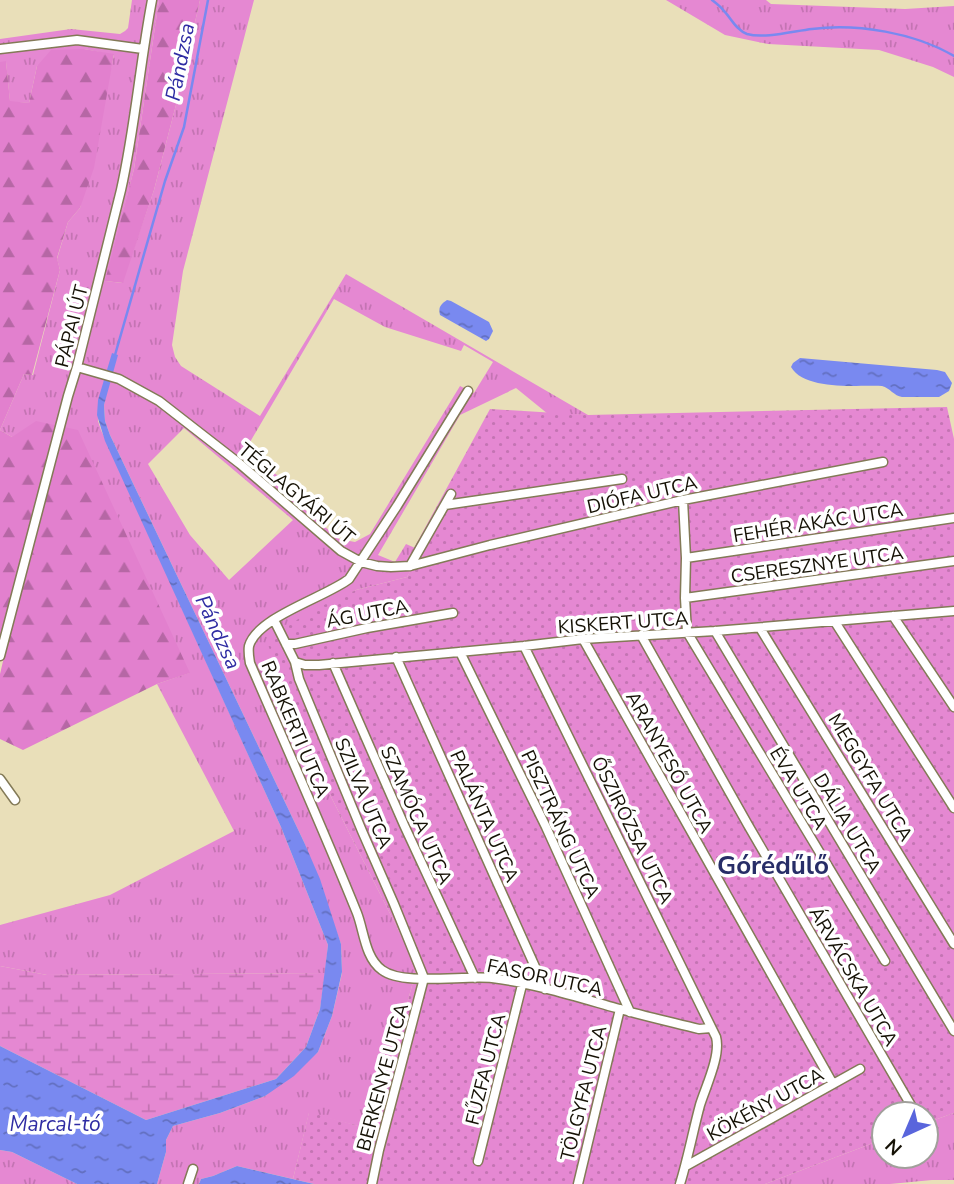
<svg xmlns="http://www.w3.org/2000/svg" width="954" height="1184" viewBox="0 0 954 1184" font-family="'Nunito Sans',sans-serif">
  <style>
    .grass { fill: url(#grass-tufts); fill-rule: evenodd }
    .forest { fill: url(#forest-firs) }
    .wetland { fill: url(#wetland-marsh) }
    .park { fill: url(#park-dots) }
    .water { fill: url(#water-ripples) }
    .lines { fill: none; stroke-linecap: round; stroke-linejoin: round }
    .stream { stroke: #7989f0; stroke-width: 2.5 }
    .minor-casing { stroke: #837a57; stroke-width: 11 }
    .minor { stroke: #fff; stroke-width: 8 }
    .labels { text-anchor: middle; stroke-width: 7; stroke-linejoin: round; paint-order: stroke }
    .street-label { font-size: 19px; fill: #151105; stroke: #fff }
    .water-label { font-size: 21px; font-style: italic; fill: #2f2ca3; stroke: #fff }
    .district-label { font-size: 26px; font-weight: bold; fill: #272d67; stroke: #fff }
  </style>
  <defs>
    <pattern id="grass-tufts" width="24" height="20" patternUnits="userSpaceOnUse" patternTransform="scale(1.75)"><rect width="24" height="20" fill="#e588d2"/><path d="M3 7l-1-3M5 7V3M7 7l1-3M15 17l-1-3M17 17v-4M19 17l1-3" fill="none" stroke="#c474b3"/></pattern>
    <pattern id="forest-firs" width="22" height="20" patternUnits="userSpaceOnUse" patternTransform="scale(1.75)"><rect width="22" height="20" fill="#e280ce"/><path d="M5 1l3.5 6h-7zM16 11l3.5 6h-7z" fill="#b667a5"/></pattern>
    <pattern id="wetland-marsh" width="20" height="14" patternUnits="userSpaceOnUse" patternTransform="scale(1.75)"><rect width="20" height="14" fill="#e588d2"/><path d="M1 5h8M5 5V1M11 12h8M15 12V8" fill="none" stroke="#c474b3"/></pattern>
    <pattern id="park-dots" width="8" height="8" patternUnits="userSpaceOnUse" patternTransform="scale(1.75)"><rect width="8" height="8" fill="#e588d2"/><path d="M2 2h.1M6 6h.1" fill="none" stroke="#c474b3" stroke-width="1.8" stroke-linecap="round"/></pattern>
    <pattern id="water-ripples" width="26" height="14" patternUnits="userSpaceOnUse" patternTransform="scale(1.75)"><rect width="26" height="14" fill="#7989f0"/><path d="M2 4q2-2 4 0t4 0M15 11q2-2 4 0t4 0" fill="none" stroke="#626fc0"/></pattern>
  </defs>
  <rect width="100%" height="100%" fill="#e9dfb9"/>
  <path class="grass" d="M132 0H159L134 169 106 281 122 283 154 190 179 93 200 0H254L183 271 172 345 175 357 181 366 260 416 346 274 588 415 548 414 516 388 460 415 378 555 395 562 406 544 422 551 407 577 356 590 267 640 321 777 417 967 373 1130 309 1113 293 1179 237 1166 213 1176 201 1179 199 1184H157L166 1152V1140L173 1126 220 1113 265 1096 318 1052 332 1016 342 973 341 944 304 842 110 435 105 421 104 405 113 354 98 421 101 430 281 827 328 945 325 973 47 975 0 966V925L110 895 234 831 157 684 189 673 12 437 0 430 24 374 33 375 60 270 57 259 68 222 80 208 114 55 84 49 37 66 29 103 10 102 6 62H0V39L71 29 120 34 125 31 128 28ZM334 299 385 327 461 351 464 345 493 362 474 393 460 386 370 534 355 542 339 539 289 496 295 486 243 454ZM184 428 293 520 229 580 190 535 148 464Z
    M666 0H766L771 4 905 9 954 6V77L933 67 879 50 768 44 725 35Z
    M954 1113V1180H932L890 1184H765L884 1139V1156H926V1123Z
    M0 1150 12 1152 77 1184H0Z"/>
  <path class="forest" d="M159 0H200L179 93 154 190 123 283 105 281 134 169Z
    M84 49 114 54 94 168 80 208 68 222 57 258 60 270 32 375 24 374 0 430 12 437 36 421 78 430 190 673 157 684 23 750 0 739V674L4 657H0V62L6 61 10 101 29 103 37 66 51 50Z"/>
  <path class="wetland" d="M0 966 47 975 325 973 320 1009 306 1047 276 1079 146 1120 0 1046Z"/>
  <path class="park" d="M947 407 954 439V1113L926 1123V1114H884V1139L765 1184H314L293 1179 309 1112 373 1130 417 967 321 777 266 640 309 612 356 590 407 577 421 551 414 548 490 409 588 415Z"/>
  <path class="water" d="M447 300 451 301 489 322 493 331 489 339 486 341 440 315C438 307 441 304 447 300Z
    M112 353 118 355 104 405 105 421 110 435 304 842 320 879 341 944 342 972 332 1016 318 1052 294 1076 265 1096 220 1113 173 1126 166 1140V1152L157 1184H77L12 1152 0 1150V1046L146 1120 276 1079 306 1047 320 1009 328 945 281 827 105 441 97 415 98 400Z
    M800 358 937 370 945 372 952 383 949 391 939 397H902C894 396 890 388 882 386 858 385 805 391 791 367L793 363Z
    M237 1166 314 1184H199L201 1179 213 1176Z"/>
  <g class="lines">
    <path class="stream" d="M712 0C716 3 721 7 724 11 731 18 736 30 747 34 764 39 794 31 812 29 857 23 915 33 954 56
      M115 355 165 181 184 127 208 0"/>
    <defs>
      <path id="minor" d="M0 49 77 40 143 49
        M77 367 119 379 159 401 240 464 341 551 361 562 377 566 391 567 410 566 490 545 683 500 883 462
        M468 391 397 506 349 579C326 597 257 617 249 646 248 652 249 657 250 663 286 746 323 829 357 913 364 931 365 958 382 970 403 986 464 975 492 978 532 983 577 997 616 1008 644 1016 671 1022 699 1029L711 1028
        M683 500 686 558 685 598 687 632 885 961
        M445 505 622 479
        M686 558 954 518
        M410 566 451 494
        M685 598 954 561
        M893 616 954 707
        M274 620 295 662 299 679 362 831 394 904 424 978 379 1150 372 1184
        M835 622 954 808
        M760 628 954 944
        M715 631 954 1031
        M641 635 748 825 916 1114
        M583 639 833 1084
        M286 644H295L367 628 453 613
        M524 646 716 1037C721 1055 706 1086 700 1105 693 1131 688 1158 680 1184
        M460 652 546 827 630 1012
        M0 656 68 396 77 367 121 190C135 128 140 63 152 0
        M396 657 545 989
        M295 662 305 665H319L524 646 583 639 715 631 954 611
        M333 663 404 825 475 978
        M0 779 15 800
        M478 1161 522 985
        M686 1166 860 1069
        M188 1184 193 1169
        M578 1184 620 1009"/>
    </defs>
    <use href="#minor" class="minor-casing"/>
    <use href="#minor" class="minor"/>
  </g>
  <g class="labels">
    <g class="street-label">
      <text transform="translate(71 326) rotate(-76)" y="7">PÁPAI ÚT</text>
      <text transform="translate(297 493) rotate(40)" y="7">TÉGLAGYÁRI ÚT</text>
      <text transform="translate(642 494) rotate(-13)" y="7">DIÓFA UTCA</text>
      <text transform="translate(818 522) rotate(-9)" y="7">FEHÉR AKÁC UTCA</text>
      <text transform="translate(817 564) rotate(-8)" y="7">CSERESZNYE UTCA</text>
      <text transform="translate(367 613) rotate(-11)" y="7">ÁG UTCA</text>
      <text transform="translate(623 622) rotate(-4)" y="7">KISKERT UTCA</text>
      <text transform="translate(296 729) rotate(67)" y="7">RABKERTI UTCA</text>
      <text transform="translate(670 762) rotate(61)" y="7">ARANYESŐ UTCA</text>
      <text transform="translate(871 777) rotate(59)" y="7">MEGGYFA UTCA</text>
      <text transform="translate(799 788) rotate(59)" y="7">ÉVA UTCA</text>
      <text transform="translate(364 793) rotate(67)" y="7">SZILVA UTCA</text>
      <text transform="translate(417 815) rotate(66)" y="7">SZAMÓCA UTCA</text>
      <text transform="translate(485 816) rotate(66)" y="7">PALÁNTA UTCA</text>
      <text transform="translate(848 823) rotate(59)" y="7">DÁLIA UTCA</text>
      <text transform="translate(561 824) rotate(65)" y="7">PISZTRÁNG UTCA</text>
      <text transform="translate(633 830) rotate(64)" y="7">ŐSZIRÓZSA UTCA</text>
      <text transform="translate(854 976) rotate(60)" y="7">ÁRVÁCSKA UTCA</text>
      <text transform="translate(545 977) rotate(12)" y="7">FASOR UTCA</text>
      <text transform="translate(485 1069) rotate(-76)" y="7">FŰZFA UTCA</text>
      <text transform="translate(382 1077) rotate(-75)" y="7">BERKENYE UTCA</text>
      <text transform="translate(583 1093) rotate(-76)" y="7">TÖLGYFA UTCA</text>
      <text transform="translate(765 1104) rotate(-29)" y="7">KÖKÉNY UTCA</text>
    </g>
    <g class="water-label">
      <text transform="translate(180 62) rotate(-79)" y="7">Pándzsa</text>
      <text transform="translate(218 632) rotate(65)" y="7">Pándzsa</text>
      <text x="55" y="1131">Marcal-tó</text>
    </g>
    <g class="district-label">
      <text x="773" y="874">Górédűlő</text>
    </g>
  </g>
  <g transform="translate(905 1135) rotate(224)"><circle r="33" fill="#ffffff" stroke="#a1a09b" stroke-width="2"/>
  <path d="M0-5L12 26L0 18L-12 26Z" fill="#5965dc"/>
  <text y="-10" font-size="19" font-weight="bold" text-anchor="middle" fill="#151105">N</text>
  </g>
</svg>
